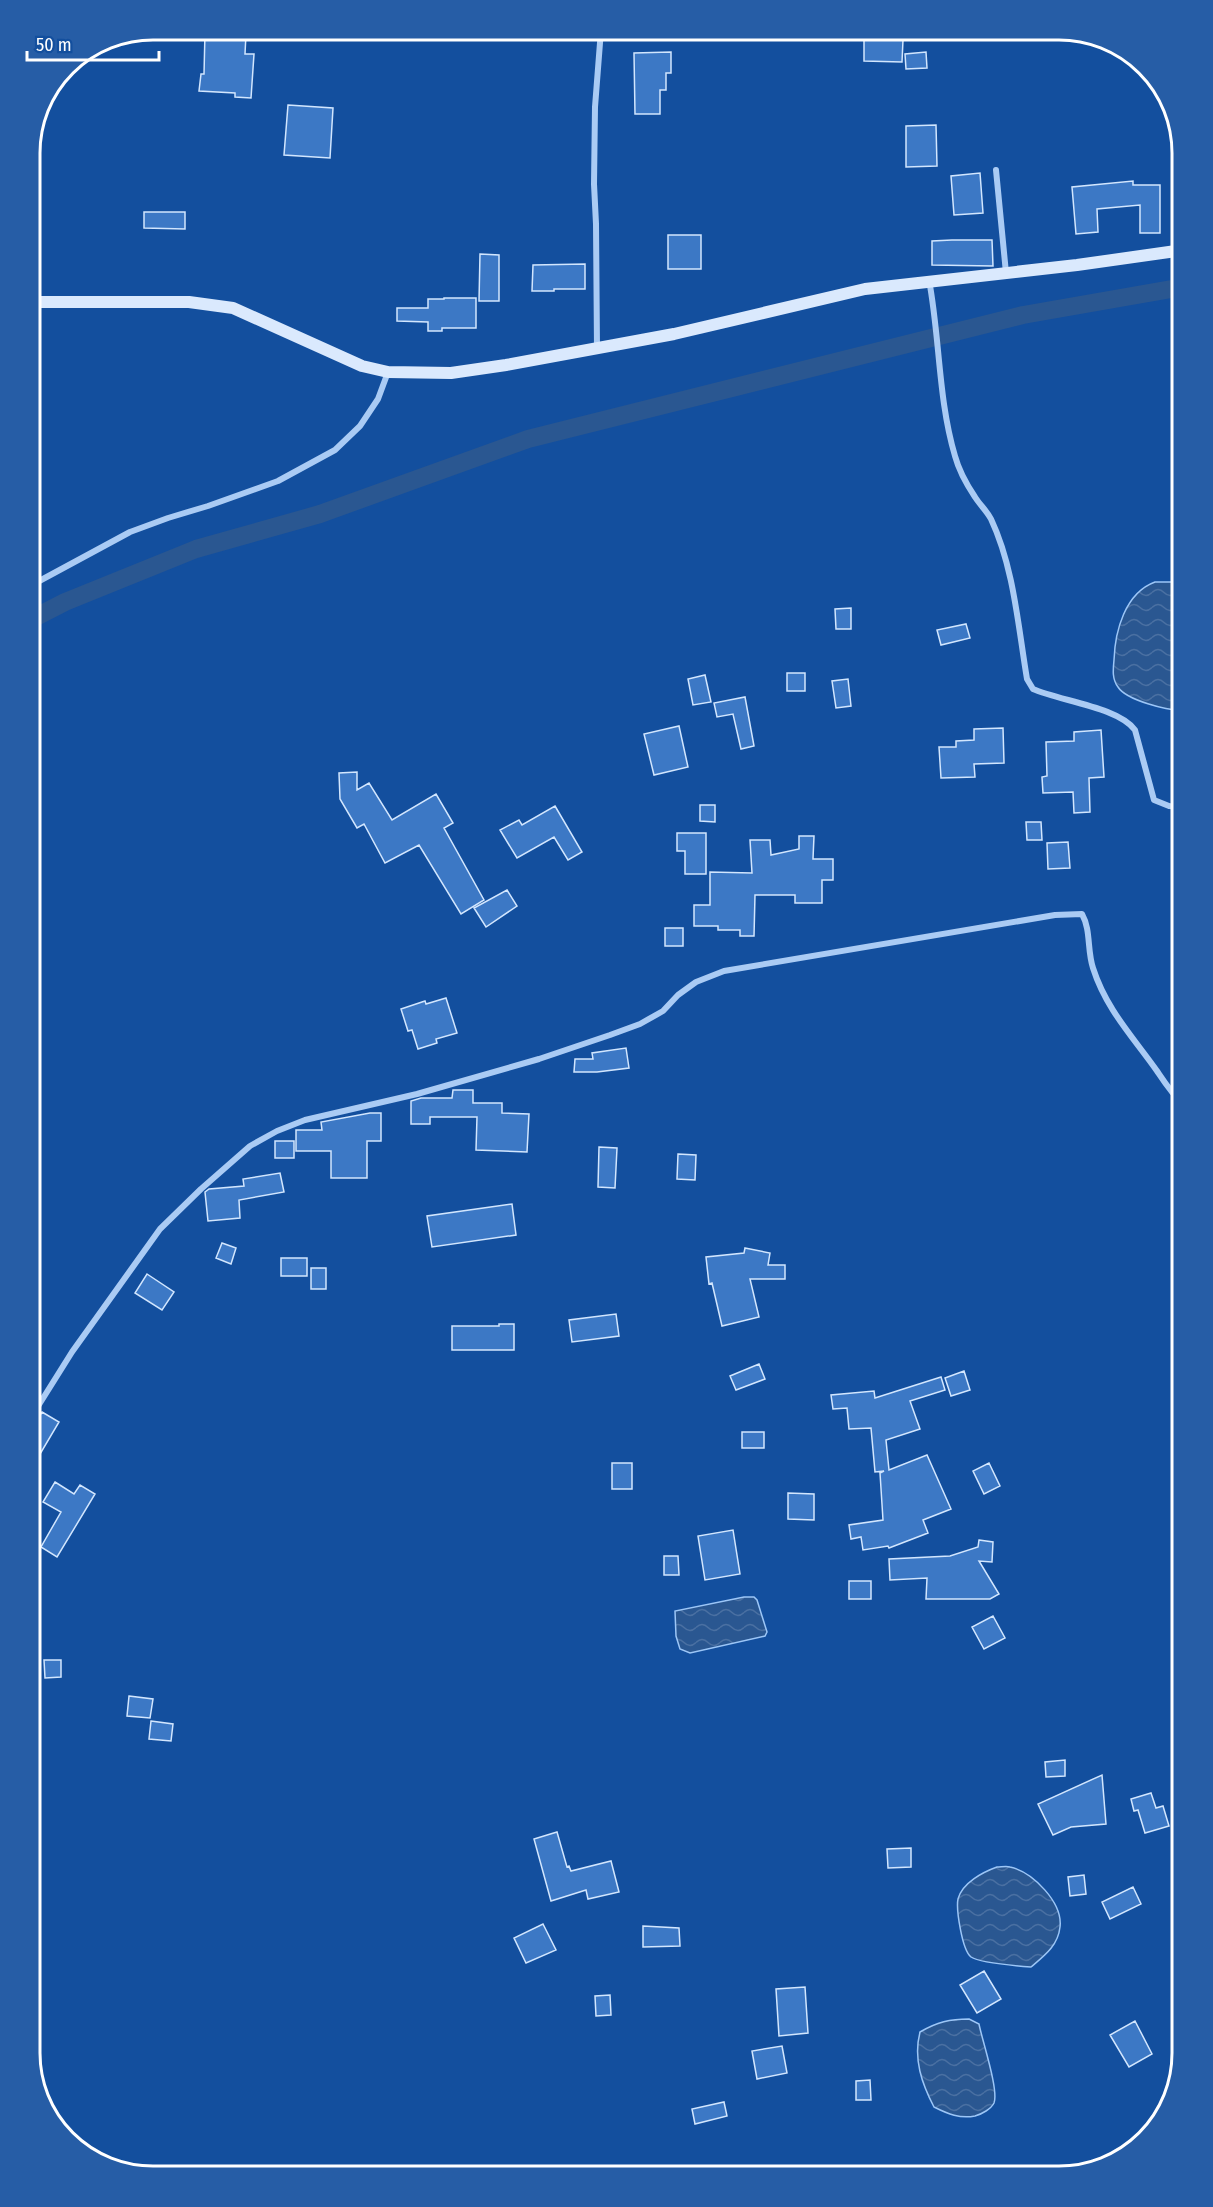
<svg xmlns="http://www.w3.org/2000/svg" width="1213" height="2207" viewBox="0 0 1213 2207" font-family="'Fira Sans Condensed',sans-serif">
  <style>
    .water { fill: url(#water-waves); stroke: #9cc6f7; stroke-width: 1.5 }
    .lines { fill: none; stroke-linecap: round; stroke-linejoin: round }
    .canal { stroke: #2a5791; stroke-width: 18 }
    .building { fill: #3c78c5; stroke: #d2e6fe; stroke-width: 1.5 }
    .street { stroke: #aacbf4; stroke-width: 6 }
    .secondary { stroke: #dae9fd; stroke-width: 12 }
    .rim { fill: none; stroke: #fff; stroke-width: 3 }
  </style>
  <defs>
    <pattern id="water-waves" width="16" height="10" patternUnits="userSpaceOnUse" patternTransform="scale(1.5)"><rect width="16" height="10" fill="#2a5791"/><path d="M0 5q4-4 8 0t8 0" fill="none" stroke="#4a70a2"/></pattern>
  </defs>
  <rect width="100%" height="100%" fill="#134f9e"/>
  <path class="water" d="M1155 582H1171L1183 584V710C1168 711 1126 700 1118 687 1112 679 1113 670 1114 660 1115 631 1125 593 1155 582Z
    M744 1597H754L757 1600 767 1632 765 1636 690 1653 680 1649 676 1636 675 1611Z
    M997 1867C1001 1867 1007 1866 1010 1867 1033 1872 1063 1903 1060 1927 1058 1946 1044 1956 1031 1967 1018 1966 980 1963 971 1957 962 1950 956 1909 958 1899 962 1883 983 1872 997 1867Z
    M969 2019 979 2024C982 2040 999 2090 994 2103 991 2109 982 2114 975 2116 960 2119 948 2114 934 2107 922 2084 913 2059 920 2032 937 2022 950 2019 969 2019Z"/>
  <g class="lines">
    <path class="canal" d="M30 620 65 602 196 549 320 514 528 439 1023 315 1183 287"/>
  </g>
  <path class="building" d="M205 32 246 34 245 54H254L251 98 235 97V93L199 91 201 74H204Z
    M864 39 903 40 902 62 864 61Z
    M671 52V73H666V90H660V114H635L634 53Z
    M926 52 927 68 906 69 905 54Z
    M288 105 333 108 330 158 284 155Z
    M936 125 937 166 906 167V126Z
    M980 173 983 213 954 215 951 176Z
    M1133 181V185H1160V233H1140V205L1097 209 1098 232 1076 234 1072 187Z
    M144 212H185V229L144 228Z
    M668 235H701V269H668Z
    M952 240H992L993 266 932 265V241Z
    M480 254 499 255V301H479Z
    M585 264V289H554V291H532L533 265Z
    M444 298H476V328H442V331H428V322L397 321V308H428V299H444Z
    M851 608V629H836L835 609Z
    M966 624 970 638 941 645 937 630Z
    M787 673H805V691H787Z
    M705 675 711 702 693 705 688 679Z
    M848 679 851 706 836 708 832 681Z
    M745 697 754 746 741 749 733 714 717 717 714 703Z
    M679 726 688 767 654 775 644 734Z
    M1003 728 1004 763 974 764 975 777 941 778 939 747H956V741L974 740V729Z
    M1101 730 1104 777 1089 778 1090 812 1074 813 1073 792 1043 793 1042 777 1047 776 1046 742 1074 741V732Z
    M357 772V790L369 783 392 820 436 794 453 823 444 828 484 900 461 914 419 845 385 863 364 824 357 828 340 799 339 773Z
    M700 805H715V822L700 821Z
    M555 806 582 852 568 860 554 837 517 858 500 830 519 820 522 825Z
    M1026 822H1041L1042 840H1027Z
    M677 833H706V874H685V851H677Z
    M799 836H814L813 859H833V880H822V903H795V895H755L754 936H740V930H718V926H694V905H710V872L752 873 750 840H770L771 855 799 849Z
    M1068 842 1070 868 1048 869 1047 843Z
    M507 890 517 906 486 927 474 908Z
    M665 928H683V946H665Z
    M446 998 457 1033 436 1039 437 1043 418 1049 412 1030 408 1031 401 1009 425 1001 426 1004Z
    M626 1048 629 1068 597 1072H574L575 1059H593L592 1053Z
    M453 1090H473V1103H502V1113L529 1114 527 1152 476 1150 477 1117H430V1124H411V1101L421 1098H452Z
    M370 1113H381V1141H367V1178H331V1151H296V1130H322L321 1122Z
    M275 1141H294V1158H275Z
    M599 1147 617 1148 615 1188 598 1187Z
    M678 1154 696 1155 695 1180 677 1179Z
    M280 1173 284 1192 239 1200 240 1218 208 1221 205 1192 209 1189 244 1186 243 1179Z
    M512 1204 516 1235 432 1247 427 1216Z
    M222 1243 236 1248 231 1264 216 1258Z
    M745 1248 770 1253 768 1265H785V1279H750L759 1317 722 1326 712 1283 709 1284 706 1257 744 1253Z
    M281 1258H307V1276H281Z
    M311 1268H326V1289H311Z
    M147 1274 174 1292 162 1310 135 1293Z
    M616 1314 619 1336 572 1342 569 1320Z
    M499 1324H514V1350H452V1326H499Z
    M759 1364 765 1379 736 1390 730 1376Z
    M964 1371 970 1390 951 1396 945 1378Z
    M941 1377 945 1390 910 1401 920 1429 886 1440 889 1470 927 1455 951 1509 923 1520 928 1533 889 1548 888 1546 863 1550 861 1537 851 1539 849 1525 883 1520 880 1473 884 1471 875 1472 871 1428 849 1429 847 1408 833 1409 831 1395 874 1391 875 1398Z
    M42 1412 59 1422 30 1471V1431Z
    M742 1432H764V1448H742Z
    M612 1463H632V1489H612Z
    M989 1463 1000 1486 984 1494 973 1471Z
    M55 1482 74 1494 80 1485 95 1494 57 1557 41 1547 61 1512 43 1502Z
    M788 1493 814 1494V1520L788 1519Z
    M733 1530 740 1574 705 1580 698 1536Z
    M979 1540 993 1542 992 1562 979 1561 999 1594 990 1599H926L927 1578 890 1580 889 1559 950 1556 978 1547Z
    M664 1556H678L679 1575H664Z
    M849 1581H871V1599H849Z
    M993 1616 1005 1638 984 1649 972 1627Z
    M44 1660H61V1677L45 1678Z
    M129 1696 153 1699 150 1718 127 1716Z
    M151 1721 173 1724 171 1741 149 1739Z
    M1065 1760V1776L1046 1777 1045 1762Z
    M1102 1775 1106 1824 1071 1827 1053 1835 1038 1804Z
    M1151 1793 1156 1808 1163 1806 1169 1826 1145 1833 1138 1810 1134 1811 1131 1799Z
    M557 1832 567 1867 569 1866 571 1871 611 1861 619 1892 588 1899 586 1890 551 1901 534 1839Z
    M911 1848V1867L888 1868 887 1849Z
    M1084 1875 1086 1894 1070 1896 1068 1877Z
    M1133 1887 1141 1904 1110 1919 1102 1902Z
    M543 1924 556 1950 526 1963 514 1938Z
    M643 1926 679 1928 680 1946 643 1947Z
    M984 1971 1001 1999 977 2013 960 1985Z
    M805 1987 808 2033 779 2036 776 1989Z
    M610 1995 611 2015 596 2016 595 1996Z
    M1135 2021 1152 2054 1129 2067 1110 2035Z
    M782 2046 787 2073 757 2079 752 2051Z
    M870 2080 871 2100H856V2081Z
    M724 2102 727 2116 695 2124 692 2109Z"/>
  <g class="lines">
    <path class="street" d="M996 170 1006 273
      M929 280C940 338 938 399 955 456 959 471 967 485 975 497 980 505 987 511 991 519 1014 568 1018 626 1027 679L1033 689C1060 701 1118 707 1135 730L1154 800 1169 806 1183 807
      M597 348 596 224 594 184 595 107 601 30
      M30 586 130 532 168 518 208 506 278 481 335 450 360 426 378 399 388 372
      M30 1419 72 1352 160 1229 201 1189 250 1146 277 1131 305 1120 417 1094 539 1059 610 1035 640 1024 663 1011 678 995 696 982 724 971 1055 915 1082 914C1091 930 1087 950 1093 968 1106 1009 1133 1037 1157 1071 1165 1083 1172 1094 1183 1104"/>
    <path class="secondary" d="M30 302H189L233 308 362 366 388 372 451 373 506 365 674 334 865 289 1077 265 1183 250"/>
  </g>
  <path d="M0 0H1213V2207H0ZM153 40H1059A113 113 0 0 1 1172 153V2053A113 113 0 0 1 1059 2166H153A113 113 0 0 1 40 2053V153A113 113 0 0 1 153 40Z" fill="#265da6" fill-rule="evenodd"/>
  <path class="rim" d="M153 40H1059A113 113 0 0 1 1172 153V2053A113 113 0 0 1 1059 2166H153A113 113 0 0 1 40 2053V153A113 113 0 0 1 153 40Z"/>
  <path d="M27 51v9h132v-9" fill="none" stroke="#ffffff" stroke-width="3"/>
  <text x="36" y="51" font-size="18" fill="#ffffff" stroke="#134f9e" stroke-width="4.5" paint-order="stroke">50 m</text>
</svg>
